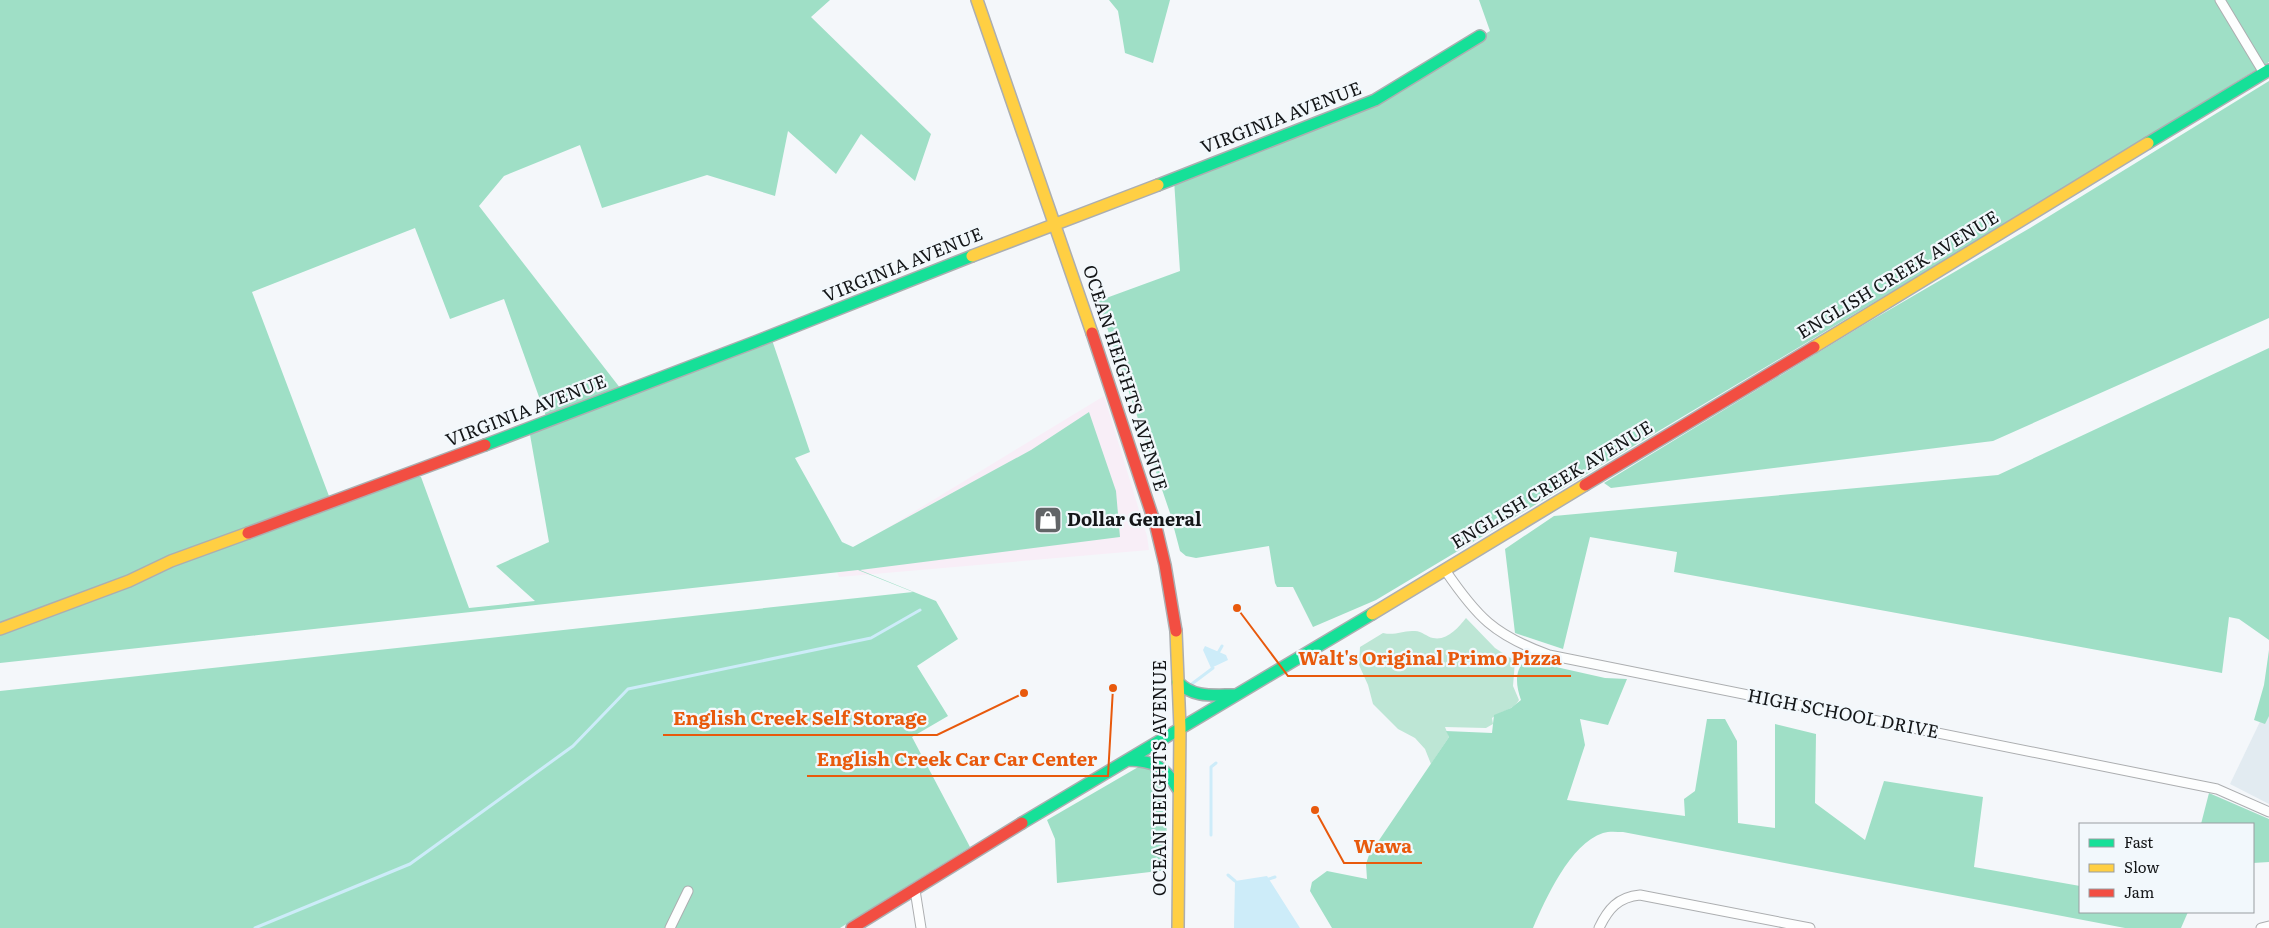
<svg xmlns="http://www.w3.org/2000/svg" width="2269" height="928" viewBox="0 0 2269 928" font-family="Literata,serif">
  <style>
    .commercial { fill: #f8eef7 }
    .built { fill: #e2ebf1 }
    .green { fill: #bde6d5 }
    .forest { fill: #9fdfc6; fill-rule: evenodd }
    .water { fill: #cdecf9 }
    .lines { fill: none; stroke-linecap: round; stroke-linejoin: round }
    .stream { stroke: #cdecf9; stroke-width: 3 }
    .street-casing { stroke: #acaeb0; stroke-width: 11 }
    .fast-casing { stroke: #acaeb0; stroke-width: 14 }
    .slow-casing { stroke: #acaeb0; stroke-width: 14 }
    .jam-casing { stroke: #acaeb0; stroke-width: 14 }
    .street { stroke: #fdfefe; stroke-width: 9 }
    .fast { stroke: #16e098; stroke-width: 11 }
    .slow { stroke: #ffcf43; stroke-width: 11 }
    .jam { stroke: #f24e42; stroke-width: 11 }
    .labels { text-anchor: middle; stroke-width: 4.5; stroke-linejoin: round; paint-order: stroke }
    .street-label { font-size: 18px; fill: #141618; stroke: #f2f8fc }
    .poi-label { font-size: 18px; font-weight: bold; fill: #141618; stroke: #f2f8fc; text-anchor: start }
    .leader { fill: none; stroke: #e8590c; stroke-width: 2 }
    .callout-dot { fill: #e8590c; stroke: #f2f8fc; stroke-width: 2 }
    .callout-label { font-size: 19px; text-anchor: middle; font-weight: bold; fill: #e8590c; stroke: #f2f8fc; stroke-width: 4.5; stroke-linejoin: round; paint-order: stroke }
  </style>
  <rect width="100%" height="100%" fill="#f4f7fa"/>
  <path class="commercial" d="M1104 396 1147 536 1149 550 839 577 833 561Z"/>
  <path class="built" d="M2269 703V804L2230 784Z"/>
  <path class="green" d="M1466 618 1495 648 1515 661 1513 686 1519 700C1514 710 1500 711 1492 718L1493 724 1486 728 1445 727 1449 737 1431 764 1425 749 1415 738 1398 729 1373 704 1368 685 1359 665 1360 647 1383 633C1396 636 1402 630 1415 631 1422 631 1427 637 1433 638 1447 641 1458 628 1466 618Z"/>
  <path class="forest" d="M0 0H830L811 17 931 134 915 181 861 134 836 174 788 131 775 196 707 175 602 208 580 145 504 176 479 206 624 393 771 337 810 452 795 458 842 542 853 547 1031 450 1089 412 1116 491 1120 537 860 570 936 601 958 639 917 666 948 716 912 737 970 847 840 928H0V691L913 592 858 570 0 663ZM415 228 450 319 504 299 548 422 529 429 549 542 496 566 535 601 469 608 421 477 410 475 332 504 252 292Z
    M1109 0H1170L1153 63 1125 53 1118 11Z
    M1479 0H2269V62L1975 242 1376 600 1313 627 1293 587H1277L1275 583 1269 546 1196 558 1186 556 1180 551 1170 513 1098 301 1180 271 1174 180 1373 99 1490 31Z
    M2269 81V318L1993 441 1611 488 1604 483 1865 324 2030 228Z
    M2269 348V640L2239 619 2229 617 2222 673 1674 572 1677 552 1590 537 1563 649 1515 633 1505 549 1554 516 1998 475Z
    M2269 650V716L2265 724 2254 720 2264 685Z
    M1525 660 1605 678 1627 679 1608 725 1580 719 1585 745 1567 800 1685 816 1684 799 1695 791 1707 719H1725L1737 741 1738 823 1775 828V724L1816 734 1815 803 1865 840 1884 781 1983 797 1974 867 2080 886V912H2188L2181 928H2125L1623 832C1617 832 1609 831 1603 833 1570 844 1546 898 1533 928H1332L1310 891 1312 882 1327 871 1367 879 1366 864 1369 855 1449 737 1446 731 1492 733 1494 715 1511 708 1521 700C1516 685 1514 672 1525 660Z
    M1140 766C1151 765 1159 771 1166 779L1167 870 1057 883 1055 839 1047 820Z
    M2209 793 2269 819V862L2253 863V824H2201Z"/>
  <path class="water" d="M1205 646 1226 655 1228 660 1211 668 1203 650Z
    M1267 876 1300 928H1234L1235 881Z"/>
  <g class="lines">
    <path class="stream" d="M1218 653 1222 646
      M1189 686 1213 668
      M1211 835V767L1216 763
      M1228 875 1235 881
      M1269 879 1275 877
      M255 928 410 864 573 746 628 689 871 638 920 610"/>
    <defs>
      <path id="street" d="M2220 0 2264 73
        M1445 570C1477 617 1494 635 1549 655L2217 789 2269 812
        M915 890 921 928
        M670 928 688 891
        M1599 928C1608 909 1618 897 1640 895L1810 928
        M2261 928 2269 926"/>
      <path id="fast" d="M2148 143 2269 70
        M1158 185 1375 100 1480 36
        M485 445 755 342 972 256
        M1178 682C1193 698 1213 695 1234 695
        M1128 760C1155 761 1164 766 1178 789
        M1022 823 1372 614"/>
      <path id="slow" d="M977 0 1092 333
        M972 256 1158 185
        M1814 347 2148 143
        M1372 614 1585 485
        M0 629 129 581 171 561 248 533
        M1176 631 1180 728 1178 928"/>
      <path id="jam" d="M1092 333 1156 527 1165 565 1176 631
        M1585 485 1814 347
        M248 533 485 445
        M852 928 1022 823"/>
    </defs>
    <use href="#street" class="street-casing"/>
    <use href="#fast" class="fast-casing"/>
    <use href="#slow" class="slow-casing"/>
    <use href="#jam" class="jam-casing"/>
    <use href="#street" class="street"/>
    <use href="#fast" class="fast"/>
    <use href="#slow" class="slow"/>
    <use href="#jam" class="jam"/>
  </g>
  <defs>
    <symbol id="shop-square" viewBox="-11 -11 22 22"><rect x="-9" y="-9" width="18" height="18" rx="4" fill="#626567" stroke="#f2f8fc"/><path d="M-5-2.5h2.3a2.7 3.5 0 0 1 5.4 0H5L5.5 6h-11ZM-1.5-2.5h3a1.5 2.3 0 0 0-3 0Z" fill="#fff"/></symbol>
  </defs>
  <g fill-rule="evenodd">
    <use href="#shop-square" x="1032" y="504" width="32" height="32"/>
  </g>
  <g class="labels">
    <g class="street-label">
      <text transform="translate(1281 118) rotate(-21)" y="6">VIRGINIA AVENUE</text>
      <text transform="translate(903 265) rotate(-22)" y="6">VIRGINIA AVENUE</text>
      <text transform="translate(1898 275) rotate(-31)" y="6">ENGLISH CREEK AVENUE</text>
      <text transform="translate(1125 378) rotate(72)" y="6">OCEAN HEIGHTS AVENUE</text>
      <text transform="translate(526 411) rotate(-21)" y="6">VIRGINIA AVENUE</text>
      <text transform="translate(1552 485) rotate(-31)" y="6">ENGLISH CREEK AVENUE</text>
      <text transform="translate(1843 714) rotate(11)" y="6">HIGH SCHOOL DRIVE</text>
      <text transform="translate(1160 778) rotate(-90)" y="6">OCEAN HEIGHTS AVENUE</text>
    </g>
    <g class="poi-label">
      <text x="1067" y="526">Dollar General</text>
    </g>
  </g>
  <path class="leader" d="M1237 608L1288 676H1571M1024 693L937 735H663M1113 688L1108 776H807M1315 810L1344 863H1422"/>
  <g class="callout-dot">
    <circle cx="1237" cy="608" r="5"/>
    <circle cx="1024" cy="693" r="5"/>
    <circle cx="1113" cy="688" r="5"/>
    <circle cx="1315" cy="810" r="5"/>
  </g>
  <g class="callout-label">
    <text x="1430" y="665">Walt's Original Primo Pizza</text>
    <text x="800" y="725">English Creek Self Storage</text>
    <text x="957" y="766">English Creek Car Car Center</text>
    <text x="1383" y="853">Wawa</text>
  </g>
  <rect x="2079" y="823" width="175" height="90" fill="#f2f8fc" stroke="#999ea1"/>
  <rect x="2089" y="839" width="25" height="8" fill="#16e098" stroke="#999ea1"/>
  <text x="2124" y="848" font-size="15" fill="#141618">Fast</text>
  <rect x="2089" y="864" width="25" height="8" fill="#ffcf43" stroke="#999ea1"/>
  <text x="2124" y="873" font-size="15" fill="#141618">Slow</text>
  <rect x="2089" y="889" width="25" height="8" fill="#f24e42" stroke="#999ea1"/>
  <text x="2124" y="898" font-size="15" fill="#141618">Jam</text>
</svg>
